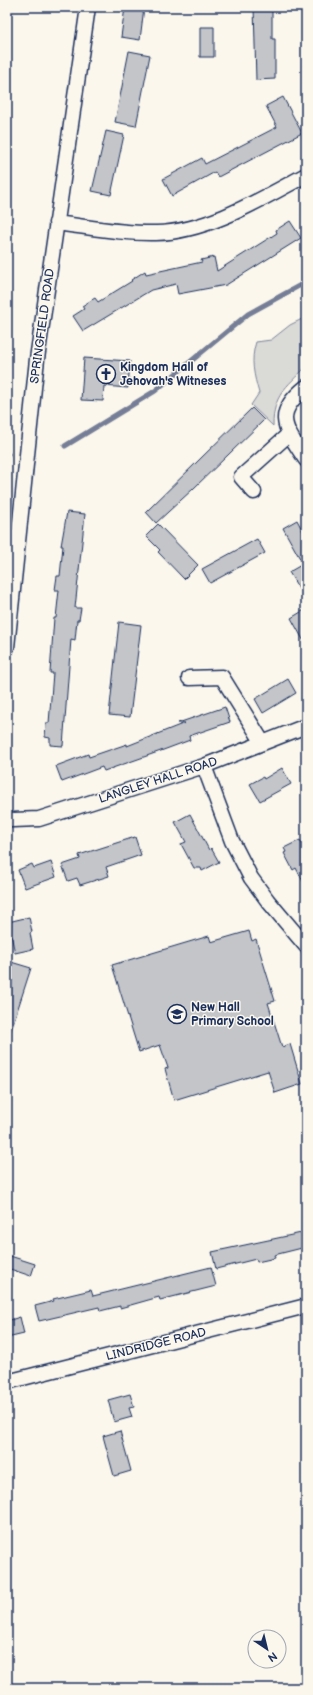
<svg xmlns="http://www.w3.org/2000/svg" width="313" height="1695" viewBox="0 0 313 1695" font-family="'Balsamiq Sans',sans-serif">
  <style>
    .green { fill: #dadad7; stroke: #7a849a }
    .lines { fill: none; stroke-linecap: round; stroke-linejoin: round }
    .stream { stroke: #747e96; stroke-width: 5 }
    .building { fill: #c3c5c9; stroke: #1b2f5e }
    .street-casing { stroke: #1b2f5e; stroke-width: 17 }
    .street { stroke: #fbf7ec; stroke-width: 14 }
    .labels { text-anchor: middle; stroke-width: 3; stroke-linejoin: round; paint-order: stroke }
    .street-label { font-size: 12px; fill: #1b2f5e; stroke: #fbf7ec }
    .poi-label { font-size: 12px; font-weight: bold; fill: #1b2f5e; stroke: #fbf7ec; text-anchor: start }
  </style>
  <rect width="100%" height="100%" fill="#fbf7ec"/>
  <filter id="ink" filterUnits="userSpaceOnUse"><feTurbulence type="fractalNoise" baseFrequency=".025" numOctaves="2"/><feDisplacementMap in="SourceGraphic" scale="8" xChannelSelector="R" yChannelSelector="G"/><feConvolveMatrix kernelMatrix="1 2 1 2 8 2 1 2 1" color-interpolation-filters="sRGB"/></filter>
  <g filter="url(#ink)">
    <path class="green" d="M306 317V367C286 387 273 395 273 426L251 405 259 393C254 376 250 360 256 342L271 340 290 325Z"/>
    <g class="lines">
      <path class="stream" d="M65 446 155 391 248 314 306 282
        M7 455 8 454"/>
    </g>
    <path class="building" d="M125 7H144L140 40 121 37Z
      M254 7H272V39H275V79L256 80Z
      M200 27H214V57H200Z
      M129 51 150 55 136 126 115 122Z
      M283 97 302 133 218 177 215 172 172 196 163 179 202 158 205 164 277 127 266 106Z
      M106 131 124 135 111 195 92 191Z
      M290 221 301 238 226 285 178 294 176 284 151 290 83 331 73 316 84 309 82 306 95 298 98 302 132 281 131 280 145 271 146 274 202 262 201 260 214 257 217 271 277 233 276 230Z
      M84 358 130 361 128 388 104 386 103 401 81 400Z
      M252 408 264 420 193 489 156 523 146 512Z
      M67 512 85 514 75 608H81L79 620H77L75 640 71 639 63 746 50 745V738L45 737 46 723H49L53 673H50L54 618H56L59 590H55L57 576H60L63 546H61Z
      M297 520 306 537V601L289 572 303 564 283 528Z
      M158 524 198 565 184 579 158 552 160 550 146 536Z
      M257 539 265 553 210 583 202 569Z
      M306 609V645L291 618Z
      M119 622 141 625 130 717 109 715Z
      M288 679 296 693 263 713 255 699Z
      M225 707 230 722 189 736 190 740 158 752 104 771 102 767 62 782 56 766 88 754 89 757 127 744V746L185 723H178Z
      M282 768 291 784 260 801 250 784 263 777 264 779Z
      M190 814 209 850 211 848 219 862 202 871 201 868H194L181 844 186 842 175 822Z
      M135 837 141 855 106 867 109 876 80 885 77 878 68 881 62 865 80 859 79 855Z
      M300 840 306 851V887L296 868 293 870 284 853 286 852 284 848Z
      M51 862 56 877 25 888 18 870 32 864 34 868Z
      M29 917 32 932 30 933 33 949 15 953 8 922Z
      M249 931 252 941 256 939 275 1001 268 1003 282 1047 290 1044 302 1084 275 1093 268 1071 174 1100 165 1069 168 1068 160 1045 139 1052 112 965 209 936 211 942Z
      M11 962 31 968 10 1033 7 1032V975Z
      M306 1232V1247L274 1255 275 1258 257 1262 256 1259 216 1269 212 1252Z
      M7 1255 35 1264 31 1276 7 1268Z
      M211 1267 216 1286 160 1300 159 1297 120 1308V1306L100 1311 99 1307 39 1321 35 1306 54 1301 53 1299 91 1290 93 1296Z
      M20 1317 24 1334 7 1338V1321Z
      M130 1394 134 1407 129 1408 132 1417 114 1422 108 1400Z
      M120 1431 131 1471 114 1476 103 1436Z"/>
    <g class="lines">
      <defs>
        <path id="street" d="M56 223C89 227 123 234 156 233 208 232 261 199 306 175
          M306 387C271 415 286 429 306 460
          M254 492 241 477 289 434
          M7 647 37 359 88 7
          M189 678 222 677 263 743
          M204 766 232 841 251 878 268 901 306 946
          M7 819 13 820 39 819 204 766 306 726
          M7 1382 306 1306"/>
      </defs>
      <use href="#street" class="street-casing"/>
      <use href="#street" class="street"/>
    </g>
  </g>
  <defs>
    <symbol id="church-ring" viewBox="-11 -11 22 22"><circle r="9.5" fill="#fbf7ec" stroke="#1b2f5e" stroke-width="1.5"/><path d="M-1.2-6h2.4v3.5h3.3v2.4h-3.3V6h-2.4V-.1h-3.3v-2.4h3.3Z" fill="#1b2f5e"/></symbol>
    <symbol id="school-ring" viewBox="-11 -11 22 22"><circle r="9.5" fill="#fbf7ec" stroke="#1b2f5e" stroke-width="1.5"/><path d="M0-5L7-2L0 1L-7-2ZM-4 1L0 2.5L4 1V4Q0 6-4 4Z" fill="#1b2f5e"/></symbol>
  </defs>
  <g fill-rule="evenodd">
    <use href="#church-ring" x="95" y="363" width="22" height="22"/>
    <use href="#school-ring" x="166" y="1003" width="22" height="22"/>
  </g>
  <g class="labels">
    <g class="street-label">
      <text transform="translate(42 326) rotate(-82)" y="4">SPRINGFIELD ROAD</text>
      <text transform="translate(158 780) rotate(-18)" y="4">LANGLEY HALL ROAD</text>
      <text transform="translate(156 1344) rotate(-14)" y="4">LINDRIDGE ROAD</text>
    </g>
    <g class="poi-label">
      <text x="120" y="371">Kingdom Hall of<tspan x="120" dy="14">Jehovah's Witneses</tspan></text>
      <text x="191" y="1011">New Hall<tspan x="191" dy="14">Primary School</tspan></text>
    </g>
  </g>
  <rect width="313" height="1695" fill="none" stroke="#fbf7ec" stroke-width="24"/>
  <rect x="12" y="12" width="289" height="1671" fill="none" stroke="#1b2f5e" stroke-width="1.5" filter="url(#ink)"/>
  <g transform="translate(267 1649) rotate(145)"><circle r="19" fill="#fbf7ec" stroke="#a1a7b3"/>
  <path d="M0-3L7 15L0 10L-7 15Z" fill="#1b2f5e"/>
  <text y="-6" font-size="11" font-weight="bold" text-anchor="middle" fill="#1b2f5e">N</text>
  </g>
</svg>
